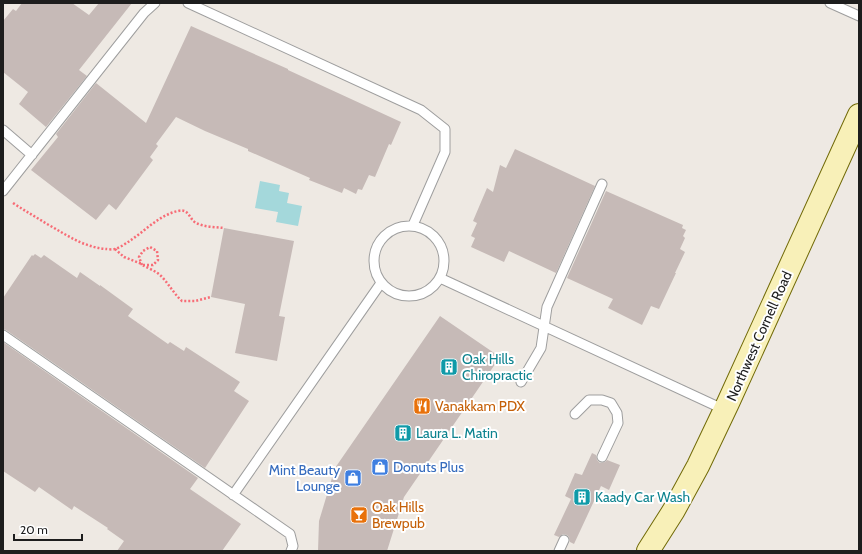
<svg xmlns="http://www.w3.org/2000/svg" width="862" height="554" viewBox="0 0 862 554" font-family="Cabin,sans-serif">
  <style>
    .water { fill: #a4d8db }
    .building { fill: #c6bab7 }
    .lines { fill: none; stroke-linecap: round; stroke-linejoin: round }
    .lane-casing { stroke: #9e9e9e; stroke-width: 11 }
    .secondary-casing { stroke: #716a07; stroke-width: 24 }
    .path { stroke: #f76c76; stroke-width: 2.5; stroke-dasharray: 2 2; stroke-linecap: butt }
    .lane { stroke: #fff; stroke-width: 9 }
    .secondary { stroke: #f8f0b8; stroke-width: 22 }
    .labels { text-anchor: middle; stroke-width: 4; stroke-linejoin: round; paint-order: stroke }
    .street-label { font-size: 14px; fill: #1d1d1d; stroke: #fff }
    .culture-label { font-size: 14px; fill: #0d838f; stroke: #fff; text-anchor: start }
    .food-label { font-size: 14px; fill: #c56008; stroke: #fff; text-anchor: start }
    .shop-label { font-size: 14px; fill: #366cbe; stroke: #fff; text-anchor: start }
  </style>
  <rect width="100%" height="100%" fill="#eee9e3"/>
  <path class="water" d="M260 181 280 185 279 191 289 193 287 203 302 206 298 226 276 222 278 212 255 208Z"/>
  <path class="building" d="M22 3H72L89 15 99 3H132L79 70 87 76 46 127 19 104 28 92 3 72V21L13 9 16 11Z
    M191 26 288 69V70L401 122 391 145 389 144 375 177 369 175 362 190 358 189 356 194 344 188 342 193 309 180 310 178 248 151V149L205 131 176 117 156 144 158 146 150 157 153 160 116 210 109 204 96 220 31 170 58 137 56 134 96 83 146 123Z
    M515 149 595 186 556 273 509 251 504 262 471 247 475 238 471 236 477 223 473 221 487 188 493 192 500 165 506 168Z
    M606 191 683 225 682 228 686 230 683 236 685 238 680 249 685 252 675 273H676L659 309 651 306 642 325 608 308 613 299 567 278Z
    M224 228 294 241 279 316 285 317 277 361 235 353 245 304 211 297Z
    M35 254 41 258 44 255 77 278 80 272 100 286V285L133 309 128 316 168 344 170 342 184 351 186 347 240 382 234 391 249 401 205 468 6 330 3 329V298L32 255 33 256Z
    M440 316 500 357 404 497 387 551H318L319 521 335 468Z
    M3 342 198 478 190 489 241 524 222 551H117L124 541 107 529 108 528 74 506 72 510 39 487 35 492 3 471Z
    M592 453 596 455 597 460 600 463 605 462 607 460 620 465 609 490 601 486 574 544 570 542 569 537 567 535 563 534 559 537 554 535 571 499 565 496 575 473 582 475Z"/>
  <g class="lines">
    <defs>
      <path id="lane" d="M188 3 421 110 445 129V152L413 225
        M830 3 859 16
        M3 130 32 155
        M3 191 144 13 155 3
        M374 261a35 35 0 1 1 70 0a35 35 0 1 1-70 0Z
        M440 278 725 410
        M3 335 290 534 293 546 291 551
        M521 382 541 348 547 307 602 184
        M575 414 589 400H602L611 403 617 413 618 423 602 457
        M233 495 381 283
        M559 551 564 540"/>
      <path id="secondary" d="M648 551 674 510 698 466 728 403 859 115"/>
    </defs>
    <use href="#lane" class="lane-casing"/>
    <use href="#secondary" class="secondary-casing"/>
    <path class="path" d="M13 203C25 211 36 217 47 224 67 235 83 247 106 249 108 249 112 250 115 249 119 248 125 244 128 242 144 232 159 215 178 211 189 208 189 219 196 223 204 227 215 227 224 228
      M115 249 124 257 142 264
      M142 265 139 257 143 251 150 247 157 251 158 260 153 265H142C148 268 156 271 161 276 169 284 174 294 182 301H195L211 297"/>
    <use href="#lane" class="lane"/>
    <use href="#secondary" class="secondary"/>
  </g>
  <defs>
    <symbol id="building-square" viewBox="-11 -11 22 22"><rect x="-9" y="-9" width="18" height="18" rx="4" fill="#0f9aa8" stroke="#fff"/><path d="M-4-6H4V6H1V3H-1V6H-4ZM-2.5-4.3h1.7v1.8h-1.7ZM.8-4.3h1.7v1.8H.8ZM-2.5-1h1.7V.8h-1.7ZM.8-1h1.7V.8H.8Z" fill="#fff"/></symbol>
    <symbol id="restaurant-square" viewBox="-11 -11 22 22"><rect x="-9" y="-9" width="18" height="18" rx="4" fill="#e8710a" stroke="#fff"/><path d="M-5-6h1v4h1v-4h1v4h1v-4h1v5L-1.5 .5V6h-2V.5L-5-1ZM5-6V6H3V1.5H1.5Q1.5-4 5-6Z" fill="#fff"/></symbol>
    <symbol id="shop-square" viewBox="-11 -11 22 22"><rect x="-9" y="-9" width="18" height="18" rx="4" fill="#3f7fe0" stroke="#fff"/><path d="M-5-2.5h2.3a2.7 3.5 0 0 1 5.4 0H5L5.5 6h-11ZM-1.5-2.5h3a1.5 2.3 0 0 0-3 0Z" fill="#fff"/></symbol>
    <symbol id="bar-square" viewBox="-11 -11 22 22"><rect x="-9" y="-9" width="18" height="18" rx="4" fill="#e8710a" stroke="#fff"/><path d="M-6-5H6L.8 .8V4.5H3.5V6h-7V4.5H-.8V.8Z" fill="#fff"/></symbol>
  </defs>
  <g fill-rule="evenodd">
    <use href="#building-square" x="439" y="357" width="20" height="20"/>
    <use href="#restaurant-square" x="412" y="396" width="20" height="20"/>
    <use href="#building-square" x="393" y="423" width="20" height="20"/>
    <use href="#shop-square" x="370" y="457" width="20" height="20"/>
    <use href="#shop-square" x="343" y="468" width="20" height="20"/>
    <use href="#building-square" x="572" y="487" width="20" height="20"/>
    <use href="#bar-square" x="349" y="505" width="20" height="20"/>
  </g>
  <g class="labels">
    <g class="street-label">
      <text transform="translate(759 336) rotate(-66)" y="5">Northwest Cornell Road</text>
    </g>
    <g class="culture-label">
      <text x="462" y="364">Oak Hills<tspan x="462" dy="16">Chiropractic</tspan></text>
      <text x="416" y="438">Laura L. Matin</text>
      <text x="595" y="502">Kaady Car Wash</text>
    </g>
    <g class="food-label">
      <text x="435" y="411">Vanakkam PDX</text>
      <text x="372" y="512">Oak Hills<tspan x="372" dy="16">Brewpub</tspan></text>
    </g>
    <g class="shop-label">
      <text x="393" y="472">Donuts Plus</text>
      <text x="340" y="475" text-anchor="end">Mint Beauty<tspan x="340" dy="16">Lounge</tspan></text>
    </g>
  </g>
  <rect width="862" height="554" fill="none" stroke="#1d1d1d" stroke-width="8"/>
  <path d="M14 534v6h68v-6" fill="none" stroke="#1d1d1d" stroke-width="2"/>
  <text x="20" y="534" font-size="12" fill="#1d1d1d" stroke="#ffffff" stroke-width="3" paint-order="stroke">20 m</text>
</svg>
